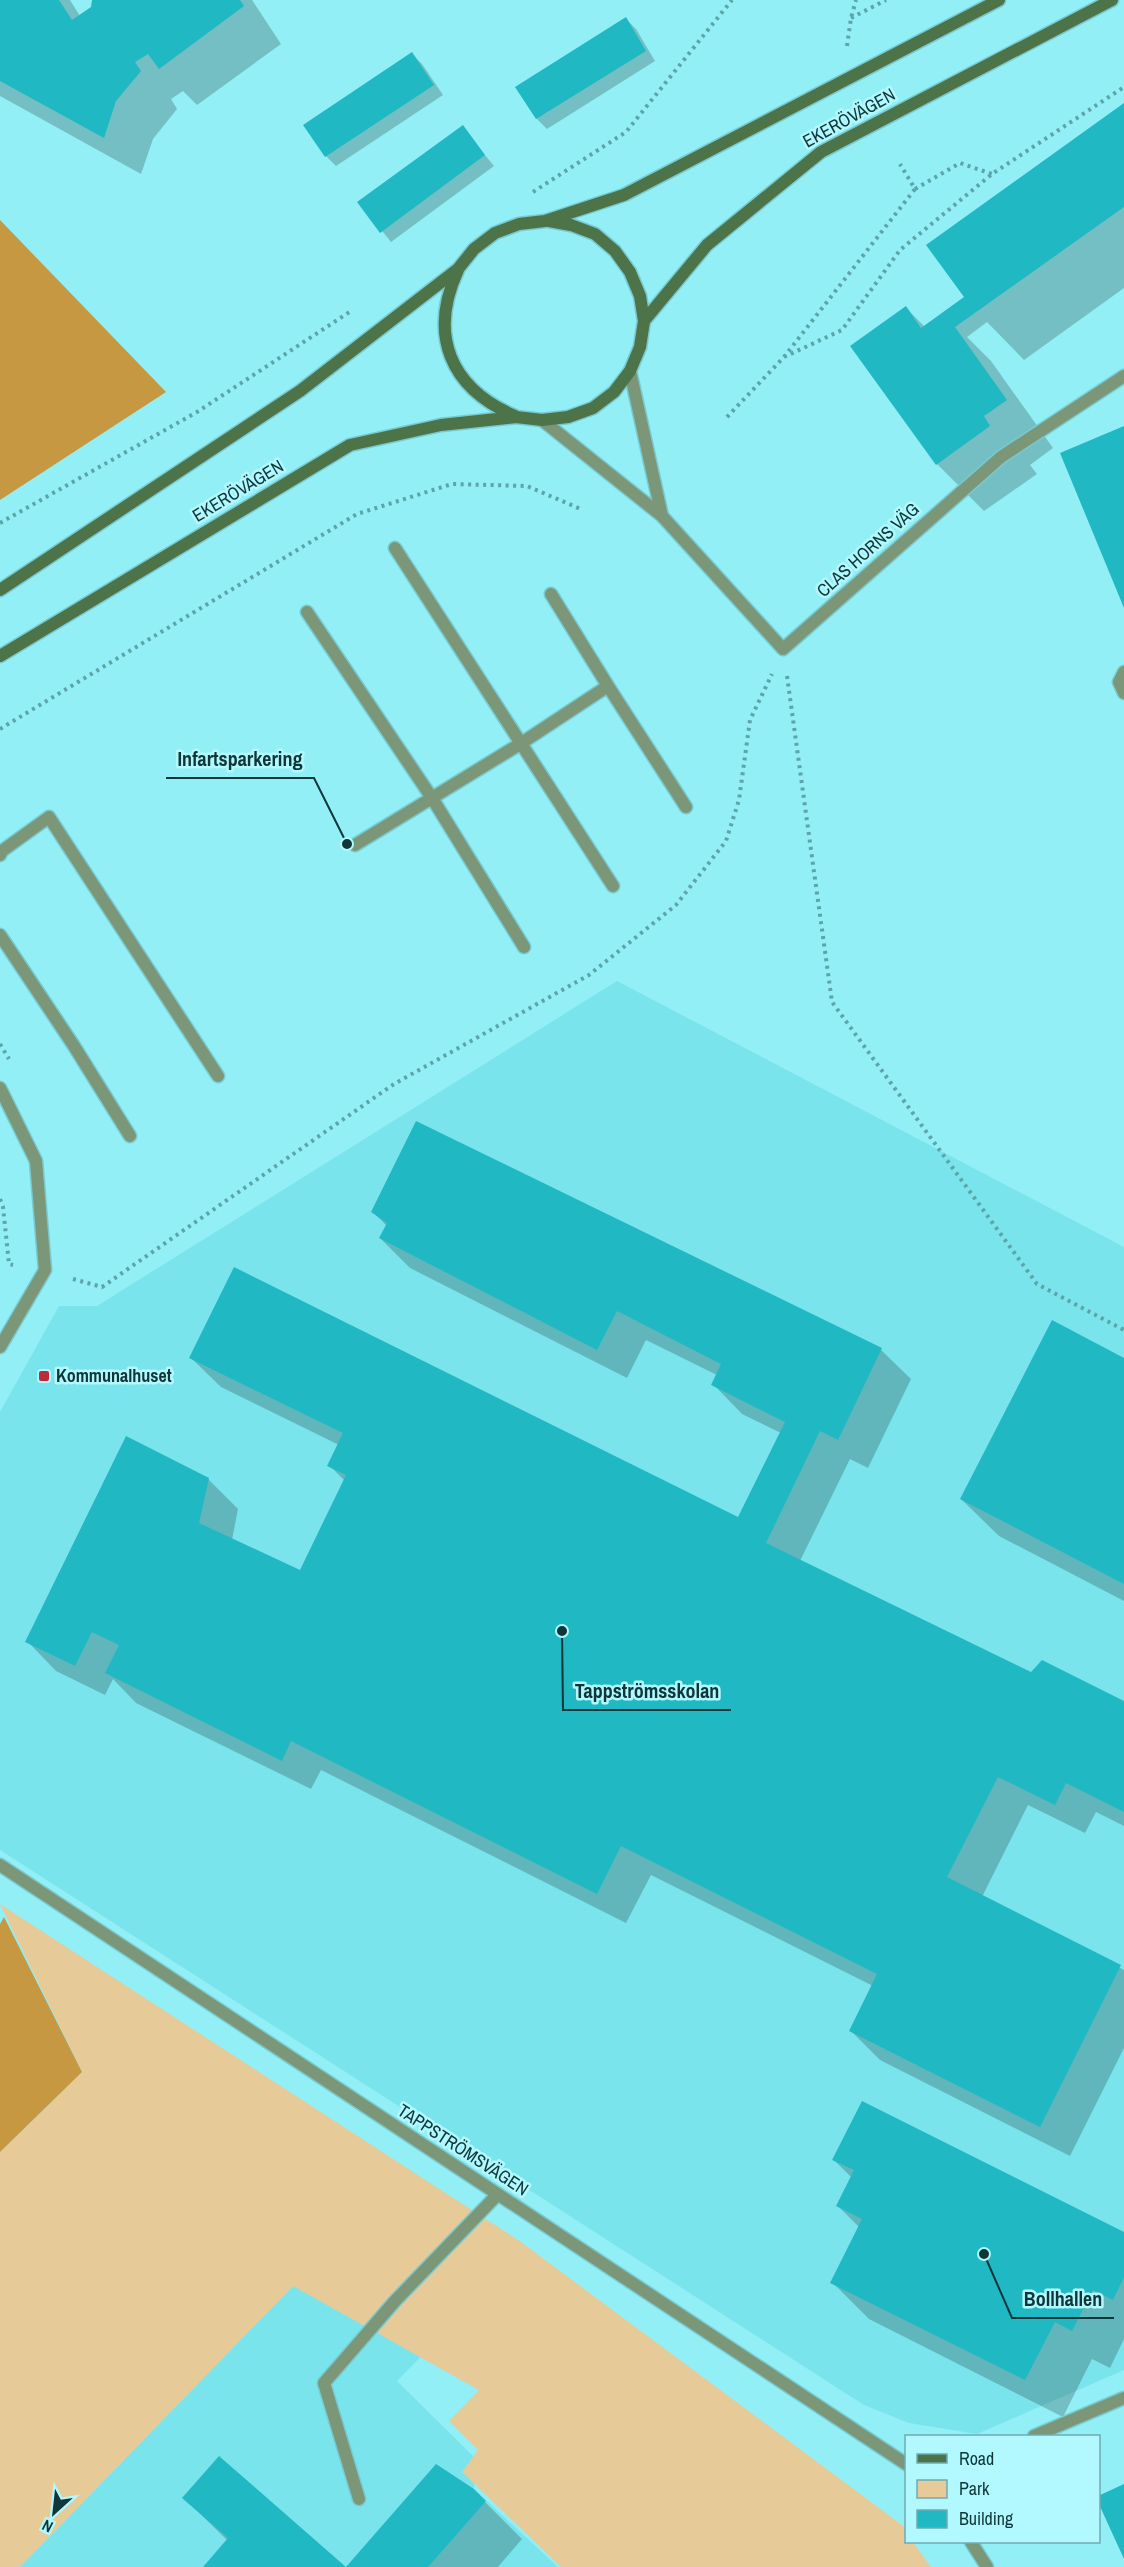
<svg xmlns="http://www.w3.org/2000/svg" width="1124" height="2567" viewBox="0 0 1124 2567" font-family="'Archivo Narrow',sans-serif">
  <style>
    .built { fill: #7ae4ec }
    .green { fill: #e6ca98 }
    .forest { fill: #c59841 }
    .shadow { fill: #0003 }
    .building { fill: #20b8c2 }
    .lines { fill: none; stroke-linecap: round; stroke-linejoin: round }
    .service-casing { stroke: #78cad0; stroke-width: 15 }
    .minor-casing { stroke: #78cad0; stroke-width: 15 }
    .secondary-casing { stroke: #78cad0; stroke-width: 15 }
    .path { stroke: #5da4a9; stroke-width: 4; stroke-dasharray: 3 4.5; stroke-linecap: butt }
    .service { stroke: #7c9678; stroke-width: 12 }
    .minor { stroke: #7c9678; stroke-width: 12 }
    .secondary { stroke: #4d7348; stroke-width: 12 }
    .poi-dot { fill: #bb2a38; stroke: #b1f9fe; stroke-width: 2 }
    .labels { text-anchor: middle; stroke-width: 5; stroke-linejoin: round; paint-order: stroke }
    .street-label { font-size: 18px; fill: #0f373a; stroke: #b1f9fe }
    .poi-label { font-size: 18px; font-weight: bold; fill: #0f373a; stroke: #b1f9fe; text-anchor: start }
    .leader { fill: none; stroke: #0f373a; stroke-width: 2 }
    .callout-dot { fill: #0f373a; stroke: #b1f9fe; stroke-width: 2 }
    .callout-label { font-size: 20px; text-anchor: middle; font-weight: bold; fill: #0f373a; stroke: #b1f9fe; stroke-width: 5; stroke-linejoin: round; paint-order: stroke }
  </style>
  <rect width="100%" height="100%" fill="#92eff5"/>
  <path class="built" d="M617 981 1124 1247V2370L977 2434 909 2423 864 2405 0 1850V1412L59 1306H97Z
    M494 2282 397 2381 476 2459 474 2489 558 2567H20L293 2286Z"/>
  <path class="green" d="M0 1904 521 2242 902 2525 906 2531V2542H913L931 2567H561L462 2472 478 2450 449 2421 479 2390 293 2286 20 2567H0V2152L82 2072Z"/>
  <path class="forest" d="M0 220 166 392 0 500Z
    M4 1917 82 2072 0 2152V1924Z"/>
  <path class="shadow" d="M0 0H70L80 16 93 8V0H252L281 44 197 105 183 91 171 99 177 109 153 139 141 174 0 96Z
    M626 19 636 29 655 61 547 129 537 119 517 87Z
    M412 54 422 64 443 95 336 166 326 156Z
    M1124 105V288L1024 360 987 322 967 337 991 361 1053 448 1030 465 1037 474 984 511 937 464 906 308 925 327 964 299Z
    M462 127 494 166 391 242 359 202Z
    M417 1123 881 1350 911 1379 868 1468 850 1459 800 1561 1031 1674 1124 1703V1826L1096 1812 1085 1833 1028 1805 982 1897 1124 1970V2048L1070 2156 880 2060 851 2031 873 1986 651 1875 626 1923 321 1770 311 1789 136 1703 113 1679 105 1695 56 1671 27 1641 208 1479 238 1509 232 1540 301 1572 345 1481 329 1465 339 1445 221 1387 191 1358 739 1519 781 1433 742 1414 713 1384 717 1375 646 1340 627 1378 410 1268 380 1238 387 1226 373 1212Z
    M1124 1359V1601L999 1536 961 1499Z
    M834 2160 1124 2234V2339L1110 2368 1092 2359 1063 2417 869 2319 832 2282 859 2227 838 2206 852 2178Z
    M473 2490 522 2539 498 2567H347Z
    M184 2498 344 2567H205L228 2541Z"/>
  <path class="building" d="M0 0H59L72 20 91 7 92 0H240L244 6 159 69 148 54 135 62 141 71 116 101 104 138 0 81Z
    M626 17 646 51 536 119 515 87Z
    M412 52 434 85 325 157 303 125Z
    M1124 103V207L955 327 1007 400 984 416 990 426 936 465 850 346 906 306 921 328 964 297 926 245Z
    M463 125 485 155 380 233 357 202Z
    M1124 426V608L1060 453Z
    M416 1121 882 1348 838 1440 820 1431 766 1543 1031 1672 1042 1660 1124 1701V1812L1066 1783 1055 1805 998 1777 947 1877 1121 1965 1040 2127 849 2031 877 1974 621 1846 597 1894 291 1741 282 1761 105 1673 119 1645 92 1632 75 1666 25 1642 126 1436 209 1478 199 1523 300 1570 346 1475 327 1466 343 1433 189 1358 234 1267 738 1517 785 1422 711 1385 721 1364 617 1311 597 1350 379 1238 387 1223 371 1212Z
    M1052 1320 1124 1358V1584L960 1499Z
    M862 2101 1124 2232V2277L1113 2300 1093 2290 1072 2331 1055 2322 1025 2380 830 2283 862 2219 836 2206 854 2170 832 2160Z
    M219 2456 346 2567 436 2464 474 2489 486 2501 428 2567H203L228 2538 182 2498Z
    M1124 2484V2559L1098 2502V2496Z"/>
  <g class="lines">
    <defs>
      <path id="service" d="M395 548 613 886
        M307 612 432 798 524 947
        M1124 672 1119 682 1124 693
        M608 686 686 807
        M355 845 520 744 608 686 551 594
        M0 855 2 851 49 817 218 1076
        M0 935 74 1046 130 1136"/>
      <path id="minor" d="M630 371 662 516
        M542 420 662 516 783 649 1001 457 1124 376
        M0 1088 36 1161 45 1270 0 1347
        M0 1865 906 2464
        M1034 2436 1124 2398
        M359 2499 324 2383 395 2301 498 2194
        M971 2542 987 2567"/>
      <path id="secondary" d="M458 270C428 335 450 388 515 416
        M644 321 707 245 821 152 1112 0
        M0 590 300 391 458 269 474 249 495 233 519 224 545 221 624 195 999 0
        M0 656 350 445 441 425 516 417 542 420 568 417 593 408 614 392 630 371 640 347 644 321 640 296 630 272 615 251 595 234 571 225 549 221"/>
    </defs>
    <use href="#service" class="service-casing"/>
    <use href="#minor" class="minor-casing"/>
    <use href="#secondary" class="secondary-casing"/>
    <path class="path" d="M851 18 886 0
      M847 46 851 18 856 0
      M915 189 960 163 992 174
      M533 192 626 132 732 0
      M784 357 842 330 900 250 992 174 1124 87
      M727 417 784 357 915 189 900 164
      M0 523 197 412 351 311
      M787 676 832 1002 1037 1284 1124 1330
      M0 729 357 514 452 484 527 486 583 510
      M0 1044 9 1059
      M0 1199 3 1207 9 1264 13 1265
      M73 1279 102 1287 394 1084 589 975 676 905 726 841 739 800 750 720 772 674"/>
    <use href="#service" class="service"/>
    <use href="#minor" class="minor"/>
    <use href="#secondary" class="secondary"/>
  </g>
  <rect class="poi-dot" x="38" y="1370" width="12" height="12" rx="3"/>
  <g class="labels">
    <g class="street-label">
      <text transform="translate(849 118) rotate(-29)" y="6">EKERÖVÄGEN</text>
      <text transform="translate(238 491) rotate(-31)" y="6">EKERÖVÄGEN</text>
      <text transform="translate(868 550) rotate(-42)" y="6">CLAS HORNS VÄG</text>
      <text transform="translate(463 2150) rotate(33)" y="6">TAPPSTRÖMSVÄGEN</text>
    </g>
    <g class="poi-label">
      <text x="56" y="1382">Kommunalhuset</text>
    </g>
  </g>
  <path class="leader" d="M347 844L314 778H166M562 1631L563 1710H731M984 2254L1012 2318H1114"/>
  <g class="callout-dot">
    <circle cx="347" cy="844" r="6"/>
    <circle cx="562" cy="1631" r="6"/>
    <circle cx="984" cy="2254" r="6"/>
  </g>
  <g class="callout-label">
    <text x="240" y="766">Infartsparkering</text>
    <text x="647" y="1698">Tappströmsskolan</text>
    <text x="1063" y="2306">Bollhallen</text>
  </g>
  <rect x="905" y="2435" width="195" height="108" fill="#b1f9fe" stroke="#70abb0" stroke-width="1.5"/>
  <rect x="917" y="2454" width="30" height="9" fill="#4d7348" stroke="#70abb0" stroke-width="1.5"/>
  <text x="959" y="2465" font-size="18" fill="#0f373a">Road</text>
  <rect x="917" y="2480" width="30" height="18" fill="#e6ca98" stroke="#70abb0" stroke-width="1.5"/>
  <text x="959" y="2495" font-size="18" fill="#0f373a">Park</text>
  <rect x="917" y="2510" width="30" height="18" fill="#20b8c2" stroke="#70abb0" stroke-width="1.5"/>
  <text x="959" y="2525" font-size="18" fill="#0f373a">Building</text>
  <g transform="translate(54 2513) rotate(207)" stroke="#b1f9fe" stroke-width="4.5" paint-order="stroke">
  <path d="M0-4.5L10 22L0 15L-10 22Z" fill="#0f373a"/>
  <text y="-9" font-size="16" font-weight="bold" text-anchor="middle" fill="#0f373a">N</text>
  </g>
</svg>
